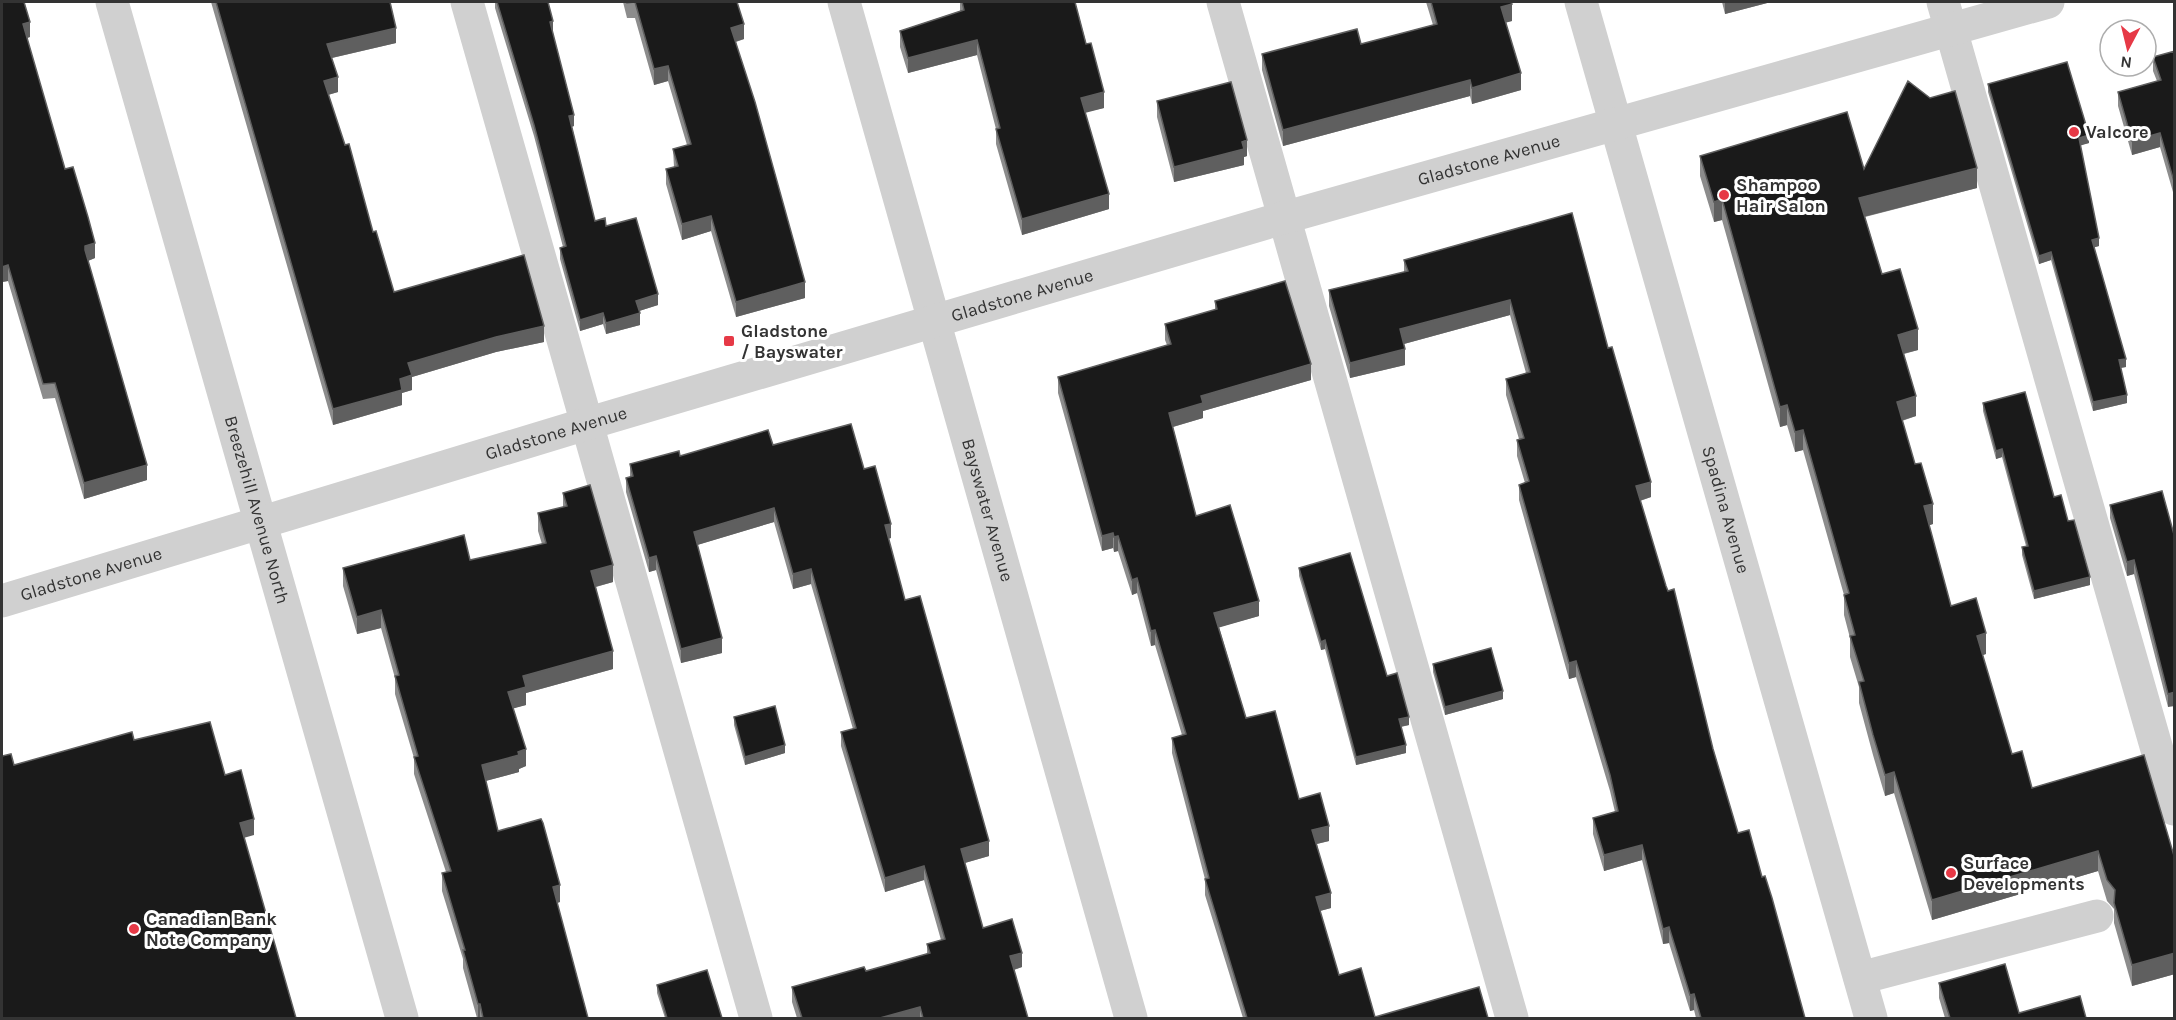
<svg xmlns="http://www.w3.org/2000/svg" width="2176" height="1020" viewBox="0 0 2176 1020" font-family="Karla,sans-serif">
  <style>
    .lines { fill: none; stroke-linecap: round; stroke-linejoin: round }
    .minor { stroke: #d0d0d0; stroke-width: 33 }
    .wall { fill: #8c8c8c }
    .shaded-wall { fill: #5f5f5f }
    .building { fill: #1a1a1a; stroke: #5f5f5f; stroke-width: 1.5 }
    .poi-dot { fill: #e63946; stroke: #fff; stroke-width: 2 }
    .labels { text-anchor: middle; stroke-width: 6; stroke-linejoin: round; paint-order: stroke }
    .poi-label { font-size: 18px; font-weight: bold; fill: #333; stroke: #fff; text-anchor: start }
    .street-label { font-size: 18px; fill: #333; stroke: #fff }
  </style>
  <rect width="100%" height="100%" fill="#fff"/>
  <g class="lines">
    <g class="minor">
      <path id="s1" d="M112 2 402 1018"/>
      <path d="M467 2 756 1018"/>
      <path id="s2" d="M844 2 1131 1018"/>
      <path d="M1223 2 1512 1018"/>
      <path id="s3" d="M1581 2 1871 1018"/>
      <path d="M1943 2 2174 809"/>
      <path id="s4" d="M2 601 586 424 1283 218 2048 2"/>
      <path d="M1860 978 2097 916"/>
    </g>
  </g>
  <path class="wall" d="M2 2 30 37 27 38 65 169 95 258 88 261 147 480 84 499 55 398 43 399 8 281 2 282Z
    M211 2H390L396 43 332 58 338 92 328 95 373 232 394 292 544 342 496 352 412 377V390L402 393V405L333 425Z
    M495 2H548L553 33 574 126 572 127 595 221 606 226 658 305 639 311 640 325 606 334 603 324 580 331 560 259V248L563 247 534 136 495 8Z
    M623 2H737L744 39 736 42 805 298 736 317 711 231 682 240 666 184V169L674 167 673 149 687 145 668 81 654 85 635 18H627Z
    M960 2H1075L1104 108 1085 112 1109 209 1022 235 996 144V129L977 55 908 73 900 47V31L960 11Z
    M1426 2H1511L1512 21 1506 22 1521 90 1472 104 1470 96 1283 146 1262 70V54L1361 44 1433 25Z
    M1722 2H1771L1725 14Z
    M2175 51V199L2160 147 2132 155 2118 106V92L2157 81 2153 71V57Z
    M1988 84 2089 143 2080 145 2099 246 2094 247 2126 367 2121 368 2127 403 2093 411 2051 260 2039 264 1988 92Z
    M1157 101 1247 156 1244 157V165L1174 182 1157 117Z
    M1700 156 1864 169 1977 188 1865 217 1882 274 1918 350 1904 354 1916 416 1902 421 1933 524 1929 525 1951 606 1986 654 1982 655 2012 754 2032 788 2175 859V974L2132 986 2114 923V909L2107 901 2098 871 1932 920 1894 793 1885 796 1873 755 1859 703V687L1850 657V638L1844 615V595L1803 450 1795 452 1787 425 1780 427 1722 220 1714 222 1700 176Z
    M1572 213 1608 348 1651 497 1640 501 1738 833 1762 877 1805 1018H1696L1694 1010 1690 1011 1669 943 1663 944 1642 860 1604 871 1593 834V818L1615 812 1610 791 1576 677 1569 679 1519 500V485L1525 483 1517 456V440L1519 439 1506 395V379L1526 373 1510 315 1404 344 1405 365 1350 378 1329 306V290L1404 272V260Z
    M1215 301 1311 380 1203 411V418L1173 427 1196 516 1259 616 1219 627 1246 718 1299 799 1329 841 1317 844 1331 908 1320 911 1339 975 1375 1017 1488 1018H1243L1205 895V879L1172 753V738L1182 735 1155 645 1151 646 1137 593 1132 595 1118 551 1114 552 1113 548 1102 551 1058 393V377L1167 345 1165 340V324L1215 310Z
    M1983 403 2054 497 2068 521 2090 585 2034 599 2022 555V547L2026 546 2002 457 1996 459 1983 411Z
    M773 445 864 469 891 538 888 539 905 600 989 856 965 863 983 928 1022 967 1014 970 1028 1018H797L792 1002V987L866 971 927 954V944L941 940 924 880 885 892 841 746V732L853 729 811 584 793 589 774 522 697 545 722 653 681 663 656 570 649 572 626 492V478L630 477V464L680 456Z
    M563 493 613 582 596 587 613 669 526 693V705L513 708 526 766 519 769V772L485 781 498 831 560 902 557 903 588 1018H477L463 968V959L442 891V873L446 872 414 774V758L395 694V678L381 628 357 634 343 586V568L470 560 542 544 538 531V513L563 507Z
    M2110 505 2175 538 2168 707 2134 574 2127 576 2110 518Z
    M1299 568 1387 676 1409 725 1401 727 1406 753 1356 765 1325 649 1321 650 1299 576Z
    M1433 664 1503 699 1445 715 1433 672Z
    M734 717 785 753 745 765 734 725Z
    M1939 983 2019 1013 2086 1018H1945L1939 998Z
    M657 985 722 1018H665L657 993Z"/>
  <path class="shaded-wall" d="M1725 2H1771L1725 14Z
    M1512 4V21L1501 24V7Z
    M553 21V33L550 34V22Z
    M30 22V37L23 39V24Z
    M744 24V39L731 43V28Z
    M396 28V43L327 59V44Z
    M977 40V55L908 73V58Z
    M668 66V81L654 85V69Z
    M1521 73V90L1472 104V88Z
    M338 77V92L324 96V81Z
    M1470 80V96L1283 146V130Z
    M1104 92V108L1081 114V98Z
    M574 115V126L569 127V116Z
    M2160 133V147L2132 155V141Z
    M2089 135V143L2079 146V138Z
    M1247 140V156L1244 157V165L1174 182V167Z
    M1977 168V188L1859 218V198Z
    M1109 194V209L1022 235V219Z
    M1722 199V220L1714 222V202Z
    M711 216V231L682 240V224Z
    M2099 238V246L2092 248V240Z
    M95 243V258L85 262V246Z
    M2051 252V260L2039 264V256Z
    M8 265V281L2 282V267Z
    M805 282V298L736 317V302Z
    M658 294V305L636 312V301Z
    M1510 300V315L1400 345V329Z
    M603 313V324L580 331V320Z
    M640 313V325L606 334V323Z
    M544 326V342L496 352 412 377V390L402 393V405L333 425V409L400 379 408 363 496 337Z
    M1918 329V350L1898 355V335Z
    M1405 349V365L1350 378V363Z
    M2126 359V367L2119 368V360Z
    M1311 364V380L1203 411V418L1169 428V413L1201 396Z
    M2127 395V403L2093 411V402Z
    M1916 396V416L1897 422V402Z
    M1787 405V425L1780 427V407Z
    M1803 430V450L1795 452V432Z
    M2002 449V457L1996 459V451Z
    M147 465V480L84 499V483Z
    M1651 482V497L1636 502V486Z
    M1933 504V524L1924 527V506Z
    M774 508V522L694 546V532Z
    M891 524V538L885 539V525Z
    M1113 533V548L1102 551V536Z
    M1118 536V551L1114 552V537Z
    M656 556V570L649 572V558Z
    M2134 560V574L2127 576V562Z
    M613 565V582L591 588V571Z
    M811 569V584L793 589V574Z
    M2090 577V585L2034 599V591Z
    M1137 578V593L1132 595V580Z
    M1259 601V616L1214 629V613Z
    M381 610V628L357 634V617Z
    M1155 630V645L1151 646V631Z
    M1986 633V654L1977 657V636Z
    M722 638V653L681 663V649Z
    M1325 640V649L1321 650V642Z
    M613 651V669L526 693V705L508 710V692L523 676Z
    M1576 661V677L1569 679V663Z
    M1503 691V699L1445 715V707Z
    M2175 692V706L2168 707V694Z
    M1409 717V725L1399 727V719Z
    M785 745V753L745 765V757Z
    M1406 745V753L1356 765V757Z
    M526 749V766L519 769V772L482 782V765Z
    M1894 772V793L1885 796V775Z
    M254 819V835L240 839V823Z
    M1329 826V841L1312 845V830Z
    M989 841V856L961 864V849Z
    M1642 845V860L1604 871V855Z
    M2098 851V871L1932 920V900Z
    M924 866V880L885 892V878Z
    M560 885V902L553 904V887Z
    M1331 893V908L1316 912V897Z
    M1669 927V943L1663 944V929Z
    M1022 953V967L1010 971V956Z
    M2175 953V974L2132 986V965Z
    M1694 994V1010L1690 1011V995Z
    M478 1004H480V1018H478Z
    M920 1007V1018H880Z"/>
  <path class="building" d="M2 2H24L30 22 23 24 65 169 73 167 88 217 95 243 85 246V250L147 465 84 483 55 383 43 384 8 265 2 267Z
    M216 2H390L396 28 327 44 338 77 324 81 345 145 349 144 373 232 376 231 394 292 524 255 544 326 496 337 408 363 412 375 400 379 402 390 333 409Z
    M497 2H548L553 21 550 22 574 115 569 116 595 221 605 218 606 226 636 218 658 294 636 301 640 313 606 323 603 313 580 320 560 248 566 246 534 125Z
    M962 2H1075L1086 44 1091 43 1104 92 1081 98 1109 194 1022 219 996 129 1000 128 977 40 908 58 900 31 964 10Z
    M1431 2H1511L1512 4 1501 7 1521 73 1472 88 1470 80 1283 130 1262 54 1357 29 1361 44 1437 24Z
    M627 3V2H737L744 24 731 28 755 102 805 282 736 302 711 216 682 224 666 169 678 166 673 149 691 144 668 66 654 69 635 2Z
    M2175 51V185L2160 133 2132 141 2118 92 2161 80 2153 57Z
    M2067 62 2089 135 2079 138 2099 238 2092 240 2126 359 2119 360 2127 395 2093 402 2051 252 2039 256 1988 84Z
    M1908 81 1930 98 1955 91 1977 168 1859 198 1882 274 1900 269 1918 329 1898 335 1916 396 1897 402 1915 464 1921 463 1933 504 1924 506 1951 606 1976 598 1986 633 1977 636 2012 754 2022 751 2032 788 2144 755 2175 859V953L2132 965 2114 903 2115 890 2107 880 2098 851 1932 900 1894 772 1885 775 1873 735 1859 682 1864 681 1850 636 1855 635 1844 595 1849 593 1803 430 1795 432 1787 405 1780 407 1722 199 1714 202 1700 156 1847 112 1864 169Z
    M1231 82 1247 140 1242 142 1244 149 1174 167 1157 101Z
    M1572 213 1608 348 1612 347 1651 482 1636 486 1666 586 1668 591 1674 589 1713 749 1738 833 1749 830 1762 877 1765 876 1772 898 1805 1018H1701L1694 994 1690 995 1669 927 1663 929 1642 845 1604 855 1593 818 1618 811 1610 775 1576 661 1569 663 1519 485 1529 481 1517 440 1524 438 1506 379 1530 372 1510 300 1400 329 1405 349 1350 363 1329 290 1408 271 1404 260Z
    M1285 281 1311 364 1201 396 1203 403 1169 413 1196 516 1230 505 1259 601 1214 613 1246 718 1275 711 1299 799 1320 793 1329 826 1312 830 1331 893 1316 897 1339 975 1361 968 1375 1017 1479 987 1488 1018H1247L1205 879 1209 878 1172 738 1186 734 1155 630 1151 631 1137 578 1132 580 1118 536 1114 537 1113 533 1102 536 1058 377 1171 344 1165 324 1217 309 1215 301Z
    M2025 392 2054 497 2061 495 2068 521 2074 520 2090 577 2034 591 2022 547 2028 546 2002 449 1996 451 1983 403Z
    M851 424 864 469 875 466 891 524 885 525 905 600 920 596 989 841 961 849 983 928 1012 919 1022 953 1010 956 1028 1018H923L920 1007 880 1018H802L792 987 864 967 866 971 930 953 927 944 945 939 924 866 885 878 841 732 856 728 811 569 793 574 774 508 694 532 722 638 681 649 656 556 649 558 626 478 633 476 630 464 679 451 680 456 768 430 773 445Z
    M590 485 613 565 591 571 613 651 523 676 526 687 508 692 526 749 518 752 519 755 482 765 498 831 541 819 543 823 560 885 553 887 588 1018H483L480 1004H478L463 950H465L442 873 451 871 414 757 418 756 395 676 399 675 381 610 357 617 343 568 464 535 470 560 546 543 538 513 567 506 563 493Z
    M2162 491 2175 538V692L2168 694 2134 560 2127 562 2110 505Z
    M1350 553 1387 676 1397 673 1409 717 1399 719 1406 745 1356 757 1325 640 1321 642 1299 568Z
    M1491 648 1503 691 1445 707 1433 664Z
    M775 706 785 745 745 757 734 717Z
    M210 722 225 775 241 770 254 819 240 823 296 1018H2V756L11 754 14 765 132 732 134 740Z
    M2005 964 2019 1013 2080 996 2086 1018H1950L1939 983Z
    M707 970 722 1018H667L657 985Z"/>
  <g class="poi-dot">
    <circle cx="2074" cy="132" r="6"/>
    <circle cx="1724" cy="195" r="6"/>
    <rect x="723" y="335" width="12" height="12" rx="3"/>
    <circle cx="1951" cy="873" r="6"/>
    <circle cx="134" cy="929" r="6"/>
  </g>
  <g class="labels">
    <g class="poi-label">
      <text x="2086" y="138">Valcore</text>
      <text x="1736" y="191">Shampoo<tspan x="1736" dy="21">Hair Salon</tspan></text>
      <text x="741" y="337">Gladstone<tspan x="741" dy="21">/ Bayswater</tspan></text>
      <text x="1963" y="869">Surface<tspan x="1963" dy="21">Developments</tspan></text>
      <text x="146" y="925">Canadian Bank<tspan x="146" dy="21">Note Company</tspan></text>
    </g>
    <g class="street-label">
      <text dy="6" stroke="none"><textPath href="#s4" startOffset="1551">Gladstone Avenue</textPath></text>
      <text dy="6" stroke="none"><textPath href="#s4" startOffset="1065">Gladstone Avenue</textPath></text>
      <text dy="6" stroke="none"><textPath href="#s4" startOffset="579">Gladstone Avenue</textPath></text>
      <text dy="6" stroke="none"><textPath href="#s1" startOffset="528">Breezehill Avenue North</textPath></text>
      <text dy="6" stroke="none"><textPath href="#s2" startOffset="528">Bayswater Avenue</textPath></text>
      <text dy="6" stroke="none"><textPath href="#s3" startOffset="528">Spadina Avenue</textPath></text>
      <text dy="6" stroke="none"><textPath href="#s4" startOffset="93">Gladstone Avenue</textPath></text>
    </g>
  </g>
  <rect width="2176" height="1020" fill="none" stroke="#333333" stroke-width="6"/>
  <g transform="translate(2128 48) rotate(187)"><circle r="28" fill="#ffffff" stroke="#adadad" stroke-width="1.5"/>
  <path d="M0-4.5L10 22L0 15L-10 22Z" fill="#e63946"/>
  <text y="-9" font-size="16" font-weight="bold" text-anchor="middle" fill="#333333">N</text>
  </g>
</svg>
